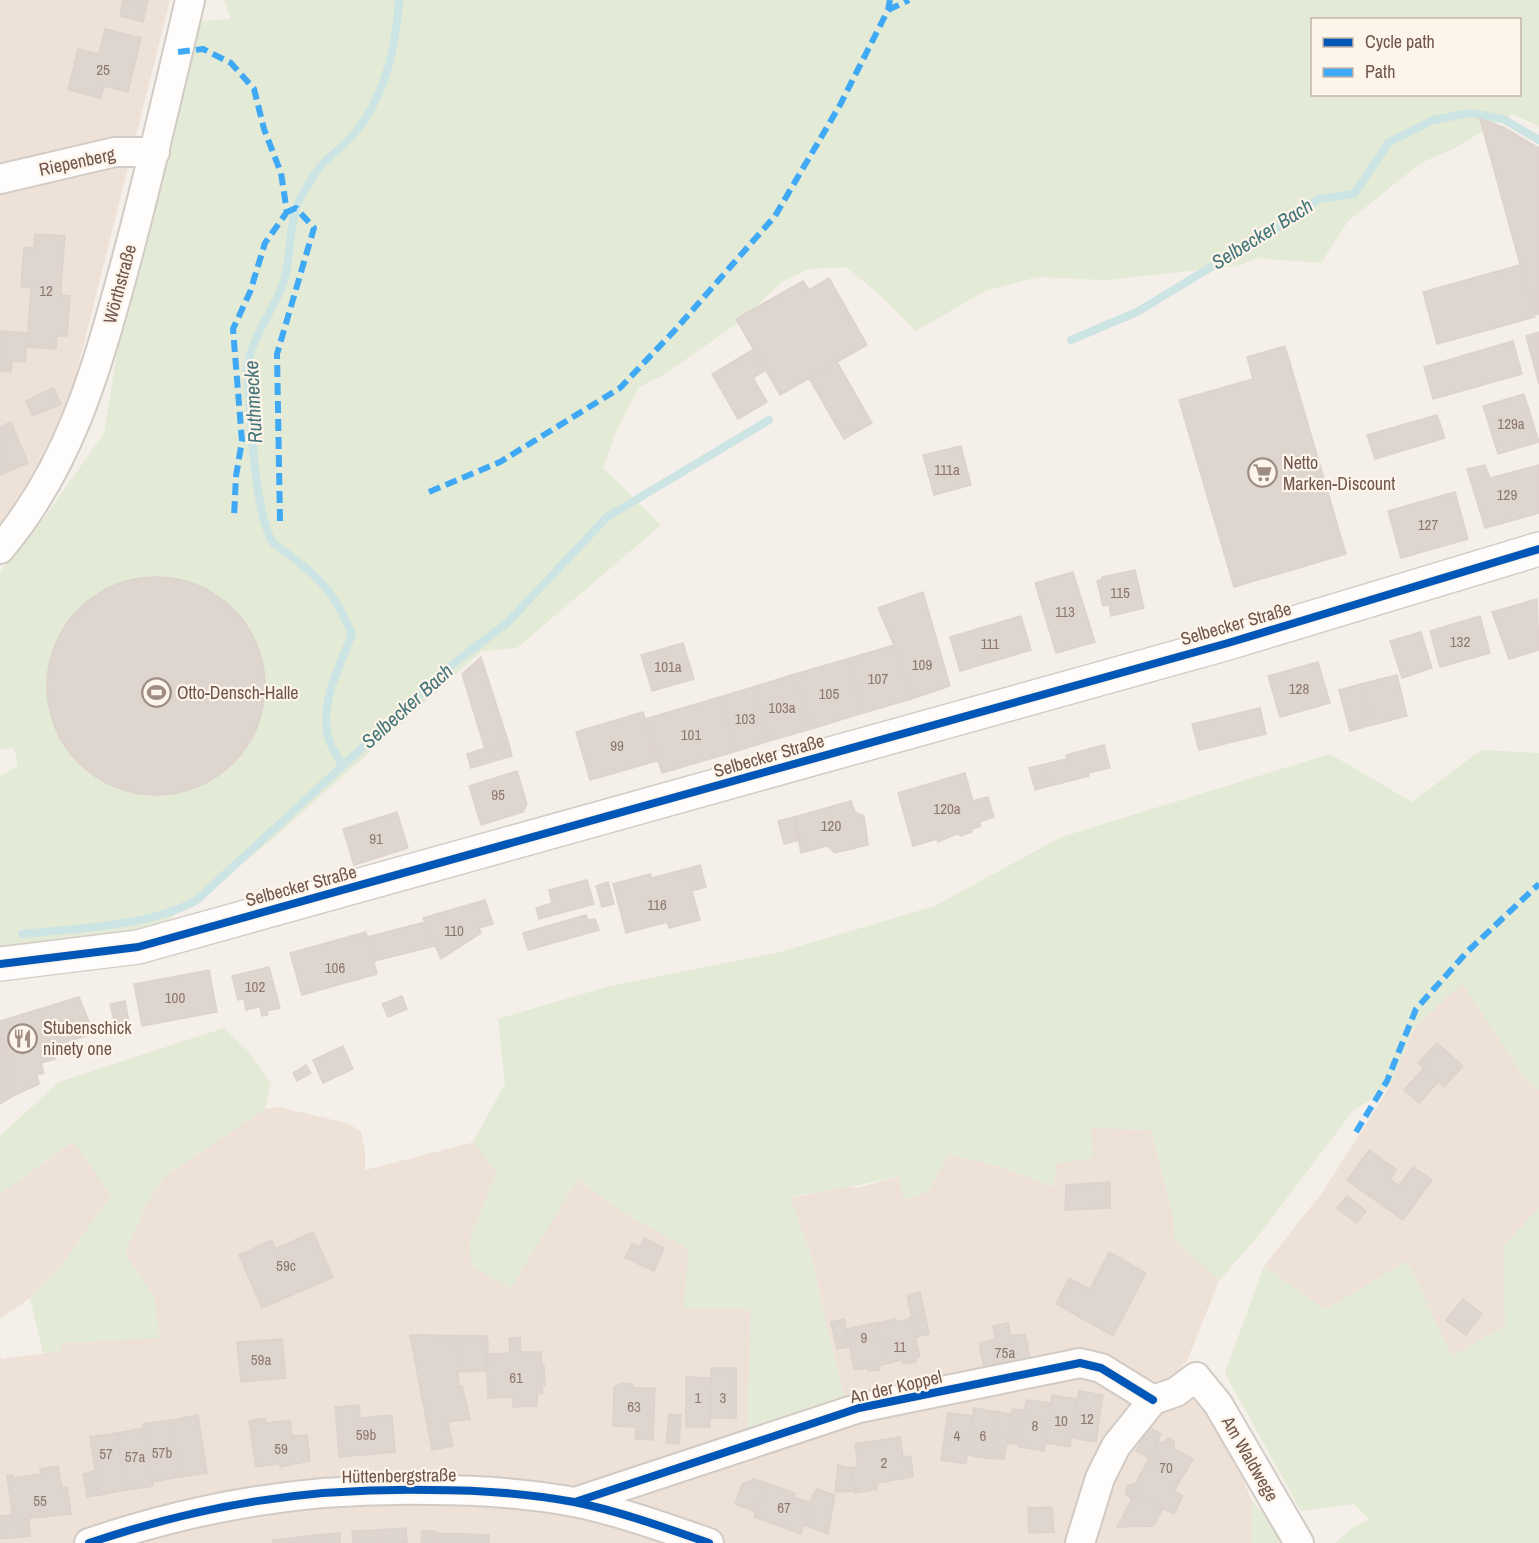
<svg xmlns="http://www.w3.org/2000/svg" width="1539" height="1543" viewBox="0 0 1539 1543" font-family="'Archivo Narrow',sans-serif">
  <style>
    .residential { fill: #eee1d7 }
    .green { fill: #e3ead5; fill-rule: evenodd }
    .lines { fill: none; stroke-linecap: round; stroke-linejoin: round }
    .stream { stroke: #cce4e3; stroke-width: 8 }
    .building { fill: #ded5cf; stroke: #ddd2cc; stroke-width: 1.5 }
    .street-casing { stroke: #d2cbc5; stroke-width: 32 }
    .secondary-casing { stroke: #d4ccc6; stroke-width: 36 }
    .street { stroke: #fefdfc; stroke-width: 28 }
    .secondary { stroke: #fefdfc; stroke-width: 33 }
    .quiet { stroke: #3fa9f5; stroke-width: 6; stroke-dasharray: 12 6; stroke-linecap: butt }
    .cycleway-casing { stroke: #fdf4ea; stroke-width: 11 }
    .cycleway { stroke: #0057b8; stroke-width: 8 }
    .labels { text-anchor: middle; stroke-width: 4.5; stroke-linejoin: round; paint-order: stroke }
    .number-label { font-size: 15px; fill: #8e7870 }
    .street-label { font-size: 18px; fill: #70564c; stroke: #fdf4ea }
    .poi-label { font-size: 18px; fill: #70564c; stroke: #fdf4ea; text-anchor: start }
    .water-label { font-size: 20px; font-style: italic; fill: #45767b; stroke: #fdf4ea }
  </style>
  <rect width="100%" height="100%" fill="#f5efe9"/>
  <path class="residential" d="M0 0H170L67 411 53 444 12 511 0 525Z
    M1462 982 1523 1076 1539 1090V1208L1504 1245 1505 1326 1452 1356 1407 1261 1325 1310 1264 1266 1321 1194 1360 1134 1390 1086 1414 1029Z
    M278 1107 346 1123 361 1131 365 1151V1170L479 1141 497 1173 469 1240 511 1288 577 1179 627 1215 690 1249 751 1309 747 1438 845 1402 809 1249 790 1198 848 1186 858 1188 899 1176 904 1199 928 1192 949 1154 999 1166 1053 1187 1056 1164 1091 1128 1151 1130 1173 1213 1175 1239 1219 1281 1187 1361 1172 1378 1190 1398 1199 1401 1221 1428 1252 1501 1251 1543H0V1355L2 1359 61 1351 60 1343 96 1341 154 1296 125 1254 147 1203 165 1176 265 1109Z
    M74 1141 111 1195 60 1268 30 1298 0 1319V1194Z"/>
  <path class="green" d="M224 0H1539V126L1512 114 1453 149 1421 163 1348 221 1321 263 1259 258 1237 266 1104 280 1038 277 985 291 916 331 881 296 846 267 809 269 781 282 742 320 662 376 639 387 616 432 603 468 661 525 517 648 482 651 274 838 157 929 0 955V776L18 766 14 748 0 750V572L39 525 104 433 124 312 199 21 231 19ZM1312 20H1520V94H1312Z
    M1481 750 1539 753V1090L1523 1076 1462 983 1414 1029 1390 1086 1352 1112 1259 1235 1219 1281 1174 1239 1173 1213 1151 1130 1091 1128 1093 1158 1056 1164 1054 1187 999 1166 949 1154 928 1192 904 1199 898 1176C862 1186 827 1190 790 1197L809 1249 845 1402 747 1439 751 1309H683L689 1249 627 1215 578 1179 511 1288 472 1267 469 1240 497 1173 473 1142 505 1084 498 1019 606 987 780 952 935 906 1061 837 1330 754 1412 802Z
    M224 1028 249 1052 271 1084 265 1109 165 1176 147 1203 125 1254 154 1296 160 1338 61 1343 62 1351 43 1353 30 1298 60 1268 111 1195 73 1141 0 1194V1136L59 1082Z
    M1539 1208V1543H1335L1352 1528 1369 1519 1354 1504 1301 1511 1225 1373 1264 1266 1325 1310 1407 1261 1452 1356 1505 1326 1504 1245Z
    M1252 1501 1289 1543H1251Z"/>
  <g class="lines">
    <path class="stream" d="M1071 340 1137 312 1299 214 1318 199 1354 194 1389 142 1433 120 1471 113 1503 119 1539 140
      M343 766C338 757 332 749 329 740 318 705 340 666 352 634 332 587 314 572 273 543 253 511 251 410 247 369 251 339 269 317 281 289 292 261 288 235 296 208 299 199 306 188 311 180 320 162 339 151 352 136 385 99 396 49 399 0
      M22 934C77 928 148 927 197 900L453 664 507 623 607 517 769 420"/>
  </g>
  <path class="building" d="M123 0H148L143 22 120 16Z
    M105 29 141 38 128 92 104 86 101 98 68 90 78 49 99 54Z
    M1480 119 1503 127 1539 148V314L1534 315Z
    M35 234 65 236 61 284V295L70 296 67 336H57L56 349 27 347 31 288 21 287 24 247 34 248Z
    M1520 265 1535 317 1437 344 1423 292Z
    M829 278 867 345 780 395 736 319 803 281 809 290Z
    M0 331 28 333 25 362 12 361 11 372 0 371Z
    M1539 332V384L1526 336Z
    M1513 341 1522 374 1433 399 1424 367Z
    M1285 346 1346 554 1234 587 1179 400 1253 379 1247 357Z
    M754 349 766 370 753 378 767 402 738 419 712 374Z
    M837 362 872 423 844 439 809 378Z
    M53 388 61 404 33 416 26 401Z
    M1524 394 1539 442 1498 454 1483 406Z
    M1437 415 1445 438 1375 459 1367 435Z
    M11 422 28 463 0 475V427Z
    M961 446 971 485 934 495 923 455Z
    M1485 465 1490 478 1539 465V513L1485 528 1467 469Z
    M1455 492 1468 539 1401 558 1388 511Z
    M1135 570 1144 608 1111 616 1109 605 1103 606 1097 581 1102 579V577Z
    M1073 572 1095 642 1056 653 1035 583Z
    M47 686a109 109 0 1 1 218 0a109 109 0 1 1-218 0Z
    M923 592 950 686 911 699 894 645 878 608Z
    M1537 599 1539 650 1509 659 1492 612Z
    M1021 616 1031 650 960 671 950 637Z
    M1480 616 1490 653 1440 667 1430 631Z
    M1421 632 1432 668 1402 678 1390 641Z
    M683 643 694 679 652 691 641 655Z
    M894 645 911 699 863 713 847 659Z
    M481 657 508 741 485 749 462 674Z
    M847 659 863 713 811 729 795 674Z
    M1318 662 1330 703 1280 717 1268 676Z
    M795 674 811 729 769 741 753 687Z
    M1397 675 1407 716 1372 725 1361 684Z
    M1361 684 1372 725 1350 731 1339 690Z
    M753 687 769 741 737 751 720 697Z
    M720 697 737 751 662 773 645 719Z
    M1260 708 1266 734 1199 750 1192 724Z
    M643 712 657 761 590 780 576 732Z
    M508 741 512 756 471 768 467 754Z
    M1104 745 1110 768 1088 773 1089 776 1046 787 1041 765 1067 759 1066 755Z
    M1041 765 1046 787 1035 790 1029 768Z
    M517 771 527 804 523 812 481 825 469 786Z
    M965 773 973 801 988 797 994 817 979 822 981 826 972 829V832L960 836 959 833 938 842 937 839 913 846 898 793Z
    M851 801 855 812 864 816 868 845 835 853 827 846 801 853 794 817Z
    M397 812 408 848 354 865 343 829Z
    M794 817 800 840 784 844 778 821Z
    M700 865 706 887 692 891 686 869Z
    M686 869 700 920 669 928 667 922 626 933 613 884 650 874 651 878Z
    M587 880 594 904 539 919 536 908 552 903 549 890Z
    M608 882 614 904 602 907 596 886Z
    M485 900 493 924 479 928 481 933 441 959 423 918Z
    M586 915 588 920 595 919 599 930 528 950 523 933Z
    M425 922 435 946 374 961 367 937Z
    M366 932 377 974 302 995 290 953Z
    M269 967 280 1008 267 1011 268 1015 262 1016 260 1007 246 1010 244 999 238 1000 232 976Z
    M209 970 217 1012 142 1026 134 984Z
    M402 996 407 1009 388 1017 382 1004Z
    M79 997 94 1034 51 1046 40 1009Z
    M125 1001 129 1022 115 1025 110 1004Z
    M40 1009 55 1059 41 1063 44 1073 37 1075 39 1084 13 1096 8 1075 1 1077 0 1072V1069L10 1067 0 1035V1021Z
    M0 1035 10 1067 0 1069Z
    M1437 1043 1463 1066 1444 1087 1418 1063Z
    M343 1046 353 1069 323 1083 313 1060Z
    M306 1065 311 1073 297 1081 293 1073Z
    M1423 1069 1438 1082 1419 1103 1404 1090Z
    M0 1072 1 1077 8 1075 13 1096 0 1104Z
    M1369 1150 1397 1170 1390 1179 1399 1186 1413 1167 1432 1180 1403 1220 1347 1180Z
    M1110 1182V1208L1065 1210 1066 1185Z
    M1347 1196 1366 1211 1357 1223 1337 1208Z
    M313 1232 333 1277 262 1308 239 1255 272 1240 275 1249Z
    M644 1238 664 1248 654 1271 625 1258 632 1243 640 1247Z
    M1109 1252 1146 1273 1113 1336 1056 1304 1069 1278 1090 1289Z
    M920 1292 929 1334 916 1337 907 1295Z
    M1463 1299 1482 1314 1466 1335 1446 1320Z
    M910 1316 920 1357 916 1358V1362L904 1364 901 1360 885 1364 876 1323 896 1319V1322L910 1319Z
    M844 1319 849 1347 837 1349 831 1322Z
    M876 1323 885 1364 880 1365 879 1370 868 1371 866 1368 854 1370 846 1329Z
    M1008 1323 1011 1336 1025 1334 1031 1363 985 1372 979 1343 995 1339 993 1326Z
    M410 1335 487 1336 488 1342 456 1343 459 1387 462 1386 470 1419 448 1422 453 1446 432 1450Z
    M520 1337 521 1352H541L542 1366H544L545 1385H542L543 1393 537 1394V1406L513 1407 512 1397 488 1398 486 1354 510 1353 509 1338Z
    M282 1339 286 1378 241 1382 237 1342Z
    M488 1342 487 1371 458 1372 456 1343Z
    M711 1368H736V1418H711Z
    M686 1377 711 1378 710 1427H686Z
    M622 1383 631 1384 634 1388H655L653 1440 635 1439 636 1427 613 1426 614 1387Z
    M1079 1391 1103 1395 1096 1442 1071 1438Z
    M1052 1395 1077 1399 1070 1447 1045 1443Z
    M1026 1400 1051 1403 1044 1451 1019 1447Z
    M359 1405 360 1418 392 1415 395 1452 339 1457 335 1407Z
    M974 1408 999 1412 992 1459 967 1455Z
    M1012 1409 1025 1410 1019 1444 1007 1443Z
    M999 1412 1012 1414 1004 1460 992 1458Z
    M948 1413 973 1416 966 1464 941 1460Z
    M669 1414 681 1415 679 1444 666 1443Z
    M198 1415 207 1473 180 1477 171 1420Z
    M265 1418 266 1423 290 1420 292 1436 307 1435 310 1461 280 1467 279 1464 256 1467 249 1421Z
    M171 1420 180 1477 152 1482 143 1424Z
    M1149 1427 1161 1434 1149 1458 1136 1451Z
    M144 1428 153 1486 126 1490 117 1433Z
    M117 1433 126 1490 99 1495 90 1437Z
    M900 1437 903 1457 911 1456 913 1477 877 1483V1489L855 1493 851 1468 858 1466 855 1444Z
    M1169 1438 1174 1441V1449L1193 1459 1174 1491 1183 1496 1174 1514 1139 1495 1132 1499 1127 1496 1125 1491 1128 1485 1135 1484 1158 1441 1162 1443Z
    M838 1465 851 1468 854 1491 835 1492Z
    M58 1466 62 1488 67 1487 71 1514 13 1520 7 1475H13V1478L41 1474 40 1469Z
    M95 1471 99 1495 87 1497 83 1474Z
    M754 1479 766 1483 756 1512 735 1504 742 1484Z
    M766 1483 795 1493 794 1497 811 1503 801 1534 754 1517Z
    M817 1489 835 1495 828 1534 804 1525 812 1497Z
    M1139 1495 1163 1508 1154 1526 1117 1527 1132 1499Z
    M1052 1507 1054 1532 1029 1533 1028 1508Z
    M13 1515V1520L29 1517 30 1536 0 1539V1516Z
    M406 1528 407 1543H379L378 1530Z
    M378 1530 379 1543H353L352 1531Z
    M422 1531H435V1543H421Z
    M340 1533V1543H327L326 1534Z
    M435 1533 489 1535V1543H435Z
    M326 1534 327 1543H273V1540Z"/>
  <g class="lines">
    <defs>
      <path id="street" d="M0 179 115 152H155
        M0 549C70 466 96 371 124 269 148 180 169 90 190 0
        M575 1502 859 1408 1080 1363 1101 1368 1153 1400
        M89 1543C205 1504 307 1488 429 1490 478 1490 526 1493 574 1502 619 1511 666 1528 709 1543
        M1080 1543 1100 1478 1116 1446 1153 1400 1176 1392 1196 1377 1218 1404 1299 1543"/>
      <path id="secondary" d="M0 964 138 947 1228 643 1539 549"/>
    </defs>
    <use href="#street" class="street-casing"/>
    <use href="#secondary" class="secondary-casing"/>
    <use href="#street" class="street"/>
    <use href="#secondary" class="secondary"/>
    <path class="quiet" d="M888 10 909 0
      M178 52 203 49 231 63 254 89 264 129 281 173 287 212 265 243 250 292 233 329 242 441 236 476 234 517
      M429 492 500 462 620 388 675 330 775 216 840 105 888 10 890 0
      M280 521 277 354 314 228 296 208 287 212
      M1356 1132 1387 1081 1416 1009 1468 951 1539 884"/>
    <defs>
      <path id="cycleway" d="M0 964 138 947 1228 643 1539 549
        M575 1502 859 1408 1080 1363 1101 1368 1153 1400
        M89 1543C205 1504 307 1488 429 1490 478 1490 526 1493 574 1502 619 1511 666 1528 709 1543"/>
    </defs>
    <use href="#cycleway" class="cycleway-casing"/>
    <use href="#cycleway" class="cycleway"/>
  </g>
  <defs>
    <symbol id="supermarket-ring" viewBox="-11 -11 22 22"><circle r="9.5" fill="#fdf4ea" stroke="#9f8c83" stroke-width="1.5"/><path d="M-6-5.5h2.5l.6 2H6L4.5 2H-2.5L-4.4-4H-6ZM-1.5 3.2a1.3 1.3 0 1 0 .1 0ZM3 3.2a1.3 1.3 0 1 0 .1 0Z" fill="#9f8c83"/></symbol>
    <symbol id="stadium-ring" viewBox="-11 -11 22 22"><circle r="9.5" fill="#fdf4ea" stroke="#9f8c83" stroke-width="1.5"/><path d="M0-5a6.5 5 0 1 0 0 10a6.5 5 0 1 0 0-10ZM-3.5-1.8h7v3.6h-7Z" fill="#9f8c83"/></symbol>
    <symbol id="restaurant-ring" viewBox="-11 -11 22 22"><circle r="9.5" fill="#fdf4ea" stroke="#9f8c83" stroke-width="1.5"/><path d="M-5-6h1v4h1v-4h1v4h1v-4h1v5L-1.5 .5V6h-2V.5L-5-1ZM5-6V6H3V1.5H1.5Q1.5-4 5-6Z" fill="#9f8c83"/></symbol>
  </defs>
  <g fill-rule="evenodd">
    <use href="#supermarket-ring" x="1246" y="456" width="33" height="33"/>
    <use href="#stadium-ring" x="140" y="676" width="33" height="33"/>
    <use href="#restaurant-ring" x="6" y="1022" width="33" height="33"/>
  </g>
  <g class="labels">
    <g class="number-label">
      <text x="103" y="75">25</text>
      <text x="46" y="296">12</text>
      <text x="1511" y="429">129a</text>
      <text x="947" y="475">111a</text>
      <text x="1507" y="500">129</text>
      <text x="1428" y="530">127</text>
      <text x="1120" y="598">115</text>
      <text x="1065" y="617">113</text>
      <text x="1460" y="647">132</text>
      <text x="990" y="649">111</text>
      <text x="922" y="670">109</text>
      <text x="668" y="672">101a</text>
      <text x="878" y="684">107</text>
      <text x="1299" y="694">128</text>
      <text x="829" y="699">105</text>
      <text x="782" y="713">103a</text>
      <text x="745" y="724">103</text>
      <text x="691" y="740">101</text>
      <text x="617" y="751">99</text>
      <text x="498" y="800">95</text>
      <text x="947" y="814">120a</text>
      <text x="831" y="831">120</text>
      <text x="376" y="844">91</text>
      <text x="657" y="910">116</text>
      <text x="454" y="936">110</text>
      <text x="335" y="973">106</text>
      <text x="255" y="992">102</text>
      <text x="175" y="1003">100</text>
      <text x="286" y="1271">59c</text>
      <text x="864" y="1343">9</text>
      <text x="900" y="1352">11</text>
      <text x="1005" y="1358">75a</text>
      <text x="261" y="1365">59a</text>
      <text x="516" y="1383">61</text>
      <text x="698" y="1403">1</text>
      <text x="723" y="1403">3</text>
      <text x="634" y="1412">63</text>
      <text x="1087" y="1424">12</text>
      <text x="1061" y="1426">10</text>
      <text x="1035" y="1431">8</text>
      <text x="366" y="1440">59b</text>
      <text x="957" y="1441">4</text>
      <text x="983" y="1441">6</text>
      <text x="281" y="1454">59</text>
      <text x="162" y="1458">57b</text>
      <text x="106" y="1459">57</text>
      <text x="135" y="1462">57a</text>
      <text x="884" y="1468">2</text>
      <text x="1166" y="1473">70</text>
      <text x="40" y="1506">55</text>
      <text x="784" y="1513">67</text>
    </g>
    <g class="street-label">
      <text transform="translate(77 162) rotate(-12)" y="6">Riepenberg</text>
      <text transform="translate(120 284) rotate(-75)" y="6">Wörthstraße</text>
      <text transform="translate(1236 624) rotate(-16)" y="6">Selbecker Straße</text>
      <text transform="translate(769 756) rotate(-16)" y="6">Selbecker Straße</text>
      <text transform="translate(301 886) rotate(-15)" y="6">Selbecker Straße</text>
      <text transform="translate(896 1387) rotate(-13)" y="6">An der Koppel</text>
      <text transform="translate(1250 1459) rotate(60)" y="6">Am Waldwege</text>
      <text transform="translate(399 1476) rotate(-1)" y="6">Hüttenbergstraße</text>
    </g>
    <g class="poi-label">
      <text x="1283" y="469">Netto<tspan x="1283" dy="21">Marken-Discount</tspan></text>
      <text x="177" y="699">Otto-Densch-Halle</text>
      <text x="43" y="1034">Stubenschick<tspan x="43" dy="21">ninety one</tspan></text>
    </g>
    <g class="water-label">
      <text transform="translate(1262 234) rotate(-32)" y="7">Selbecker Bach</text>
      <text transform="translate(253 402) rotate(-93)" y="7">Ruthmecke</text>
      <text transform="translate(407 706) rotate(-42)" y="7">Selbecker Bach</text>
    </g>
  </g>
  <rect x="1311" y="18" width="210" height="78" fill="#fdf4ea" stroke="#c5b5ab" stroke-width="1.5"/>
  <rect x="1323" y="38" width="30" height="9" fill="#0057b8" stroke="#c5b5ab" stroke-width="1.5"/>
  <text x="1365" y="48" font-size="18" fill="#70564c">Cycle path</text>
  <rect x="1323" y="68" width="30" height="9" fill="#3fa9f5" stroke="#c5b5ab" stroke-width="1.5"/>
  <text x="1365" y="78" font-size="18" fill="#70564c">Path</text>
</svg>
